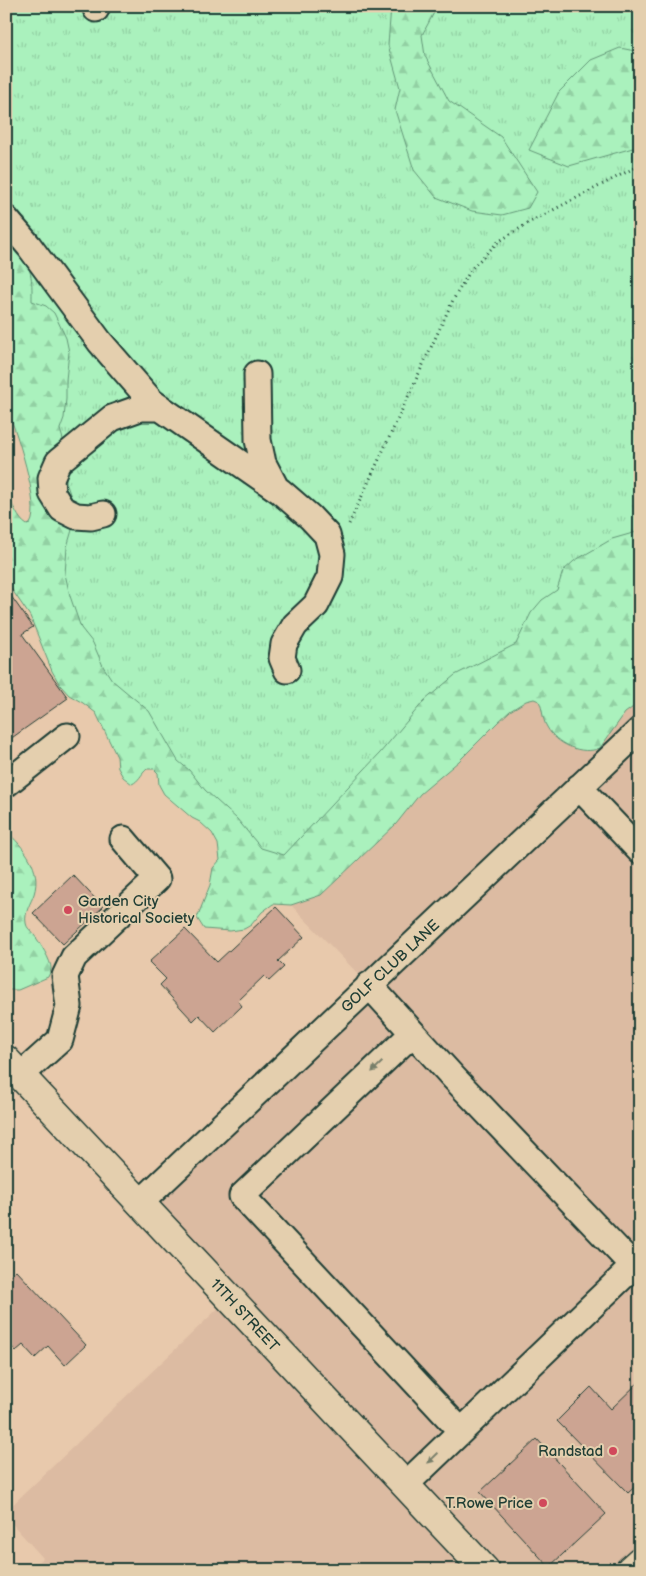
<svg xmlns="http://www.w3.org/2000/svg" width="646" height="1576" viewBox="0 0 646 1576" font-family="'Balsamiq Sans',sans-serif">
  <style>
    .built { fill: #dcbba2 }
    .grass { fill: url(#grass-tufts); stroke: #649778 }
    .forest { fill: url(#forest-firs); stroke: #649778 }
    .building { fill: #cca492; stroke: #1f3d34 }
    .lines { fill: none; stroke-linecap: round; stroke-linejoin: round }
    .minor-casing { stroke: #1f3d34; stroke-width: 29 }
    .major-casing { stroke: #1f3d34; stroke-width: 31 }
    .path { stroke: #1f3d34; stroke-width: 3; stroke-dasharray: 1 4; stroke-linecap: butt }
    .minor { stroke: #e4cfae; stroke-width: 25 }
    .major { stroke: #e4cfae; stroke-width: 28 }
    .oneway { fill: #787f6b }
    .poi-dot { fill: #d1495b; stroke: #e4cfae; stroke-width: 2 }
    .labels { text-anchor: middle; stroke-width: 4; stroke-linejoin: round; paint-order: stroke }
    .poi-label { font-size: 15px; fill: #1f3d34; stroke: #e4cfae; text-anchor: end }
    .street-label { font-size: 15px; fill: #1f3d34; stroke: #e4cfae }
  </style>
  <defs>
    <pattern id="grass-tufts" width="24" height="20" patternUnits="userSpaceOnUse" patternTransform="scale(1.25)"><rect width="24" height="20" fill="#aaf1bd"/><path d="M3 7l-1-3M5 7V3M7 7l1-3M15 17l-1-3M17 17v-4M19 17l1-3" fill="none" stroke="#92d0a3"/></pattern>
    <pattern id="forest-firs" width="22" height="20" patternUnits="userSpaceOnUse" patternTransform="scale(1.25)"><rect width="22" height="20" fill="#aaf1bd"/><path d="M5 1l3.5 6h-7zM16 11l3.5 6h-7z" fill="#92d0a3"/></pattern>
  </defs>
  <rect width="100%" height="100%" fill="#e8c9ac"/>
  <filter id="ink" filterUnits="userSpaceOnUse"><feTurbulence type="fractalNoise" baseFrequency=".02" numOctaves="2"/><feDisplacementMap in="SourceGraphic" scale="10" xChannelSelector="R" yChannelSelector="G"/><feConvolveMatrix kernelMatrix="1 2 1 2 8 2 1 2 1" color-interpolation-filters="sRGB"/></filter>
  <g filter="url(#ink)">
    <path class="built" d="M539 679 640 694V1570H31L43 1558 6 1517V1511L229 1298 139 1200 367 983 291 905Z"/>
    <path class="grass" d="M6 6H640V694L540 679 291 905 50 627 6 298Z"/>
    <path class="forest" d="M391 6H441L436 9 422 35 425 56 449 101 501 137 537 192 528 208 502 215 472 211 436 197 414 170 395 110 400 88 388 45Z
      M620 48 640 52V146L569 166 529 150 559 92 591 60Z
      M6 235C9 244 15 248 21 255 33 268 32 284 32 301L46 306 54 313 66 338 69 352 66 380V399L64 418 60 429 64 443 66 468V482L71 497 72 508V530L67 547 65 574 70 596 81 628 93 643 103 666 112 680 149 711 178 761 189 770 205 790 237 819 261 848 284 855 380 753 424 701 455 675 516 644 531 613 542 600 557 590 563 571 574 561 612 539 640 531V702L625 713 600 748C582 756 556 744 547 727 542 719 543 709 539 701L534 699 526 701 510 711 498 722 459 761 420 794 396 824 321 895 291 905 273 904 262 912 251 925 244 929 230 931 204 929 197 918 210 885 213 868 220 860 218 844 212 833 200 822 192 818 164 794 159 785 158 773 154 769H147C141 774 139 781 132 784L123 777 118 768 117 757 96 713 83 703 69 695 60 685 52 671 30 616 6 581V496C14 504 17 519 27 525L30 524C42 507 15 426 6 407Z
      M6 831C24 847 42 869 34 894 31 903 24 912 26 923 27 929 31 930 34 935 39 941 52 962 51 969 51 972 49 974 48 977L18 990H6Z"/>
    <path class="building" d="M6 589 33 627 22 634 68 698 6 742Z
      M73 875 103 907 63 944 33 913Z
      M276 907 304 937 278 961 284 967 269 981 264 976 238 1001 242 1006 215 1032 199 1015 193 1021 160 985 166 979 149 962 185 929 217 962Z
      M16 1270 86 1345 65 1365 48 1346 35 1358 23 1345 16 1351 6 1341V1279Z
      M640 1381V1482L628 1493 557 1421 591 1387 611 1409Z
      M537 1439 606 1514 549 1567 480 1492Z"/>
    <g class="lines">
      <defs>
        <path id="minor" d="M95 6 96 9
          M6 219 29 246 100 342 152 402 280 491 310 517 327 535 332 554 330 577 316 605 295 625 284 644 282 658 287 670
          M257 374 258 440 263 463 276 488
          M103 514 91 517 76 516 62 509 52 493 51 478 58 462 112 418 140 408H161
          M6 784 67 736
          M579 787 640 851
          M369 985 454 1078 640 1273
          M412 1034 242 1196 461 1431
          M21 1075 60 1040 69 1006 65 976 74 957 157 879 123 839
          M140 1203 640 730
          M405 1485 640 1260"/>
        <path id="major" d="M6 1060 485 1570
          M630 1570 640 1561"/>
      </defs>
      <use href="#minor" class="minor-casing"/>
      <use href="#major" class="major-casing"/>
      <path class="path" d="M349 524 453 300 472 268 498 242 530 222 640 165"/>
      <use href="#minor" class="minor"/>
      <use href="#major" class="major"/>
    </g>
    <defs><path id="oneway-solid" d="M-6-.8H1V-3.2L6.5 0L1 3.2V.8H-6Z" transform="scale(1.25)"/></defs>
    <g class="oneway">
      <use href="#oneway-solid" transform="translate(377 1067) rotate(136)"/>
      <use href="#oneway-solid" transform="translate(433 1458) rotate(136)"/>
    </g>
  </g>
  <g class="poi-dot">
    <circle cx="68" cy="910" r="5"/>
    <circle cx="613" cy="1451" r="5"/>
    <circle cx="543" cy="1503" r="5"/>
  </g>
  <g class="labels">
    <g class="poi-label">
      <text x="78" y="906" text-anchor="start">Garden City<tspan x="78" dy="17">Historical Society</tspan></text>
      <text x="603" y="1456">Randstad</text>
      <text x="533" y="1508">T.Rowe Price</text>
    </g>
    <g class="street-label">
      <text transform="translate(390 966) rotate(-43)" y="5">GOLF CLUB LANE</text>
      <text transform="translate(245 1315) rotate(47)" y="5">11TH STREET</text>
    </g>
  </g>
  <rect width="646" height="1576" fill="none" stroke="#e4cfae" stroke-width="25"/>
  <rect x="12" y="12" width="621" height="1551" fill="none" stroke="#1f3d34" stroke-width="2" filter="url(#ink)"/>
</svg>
